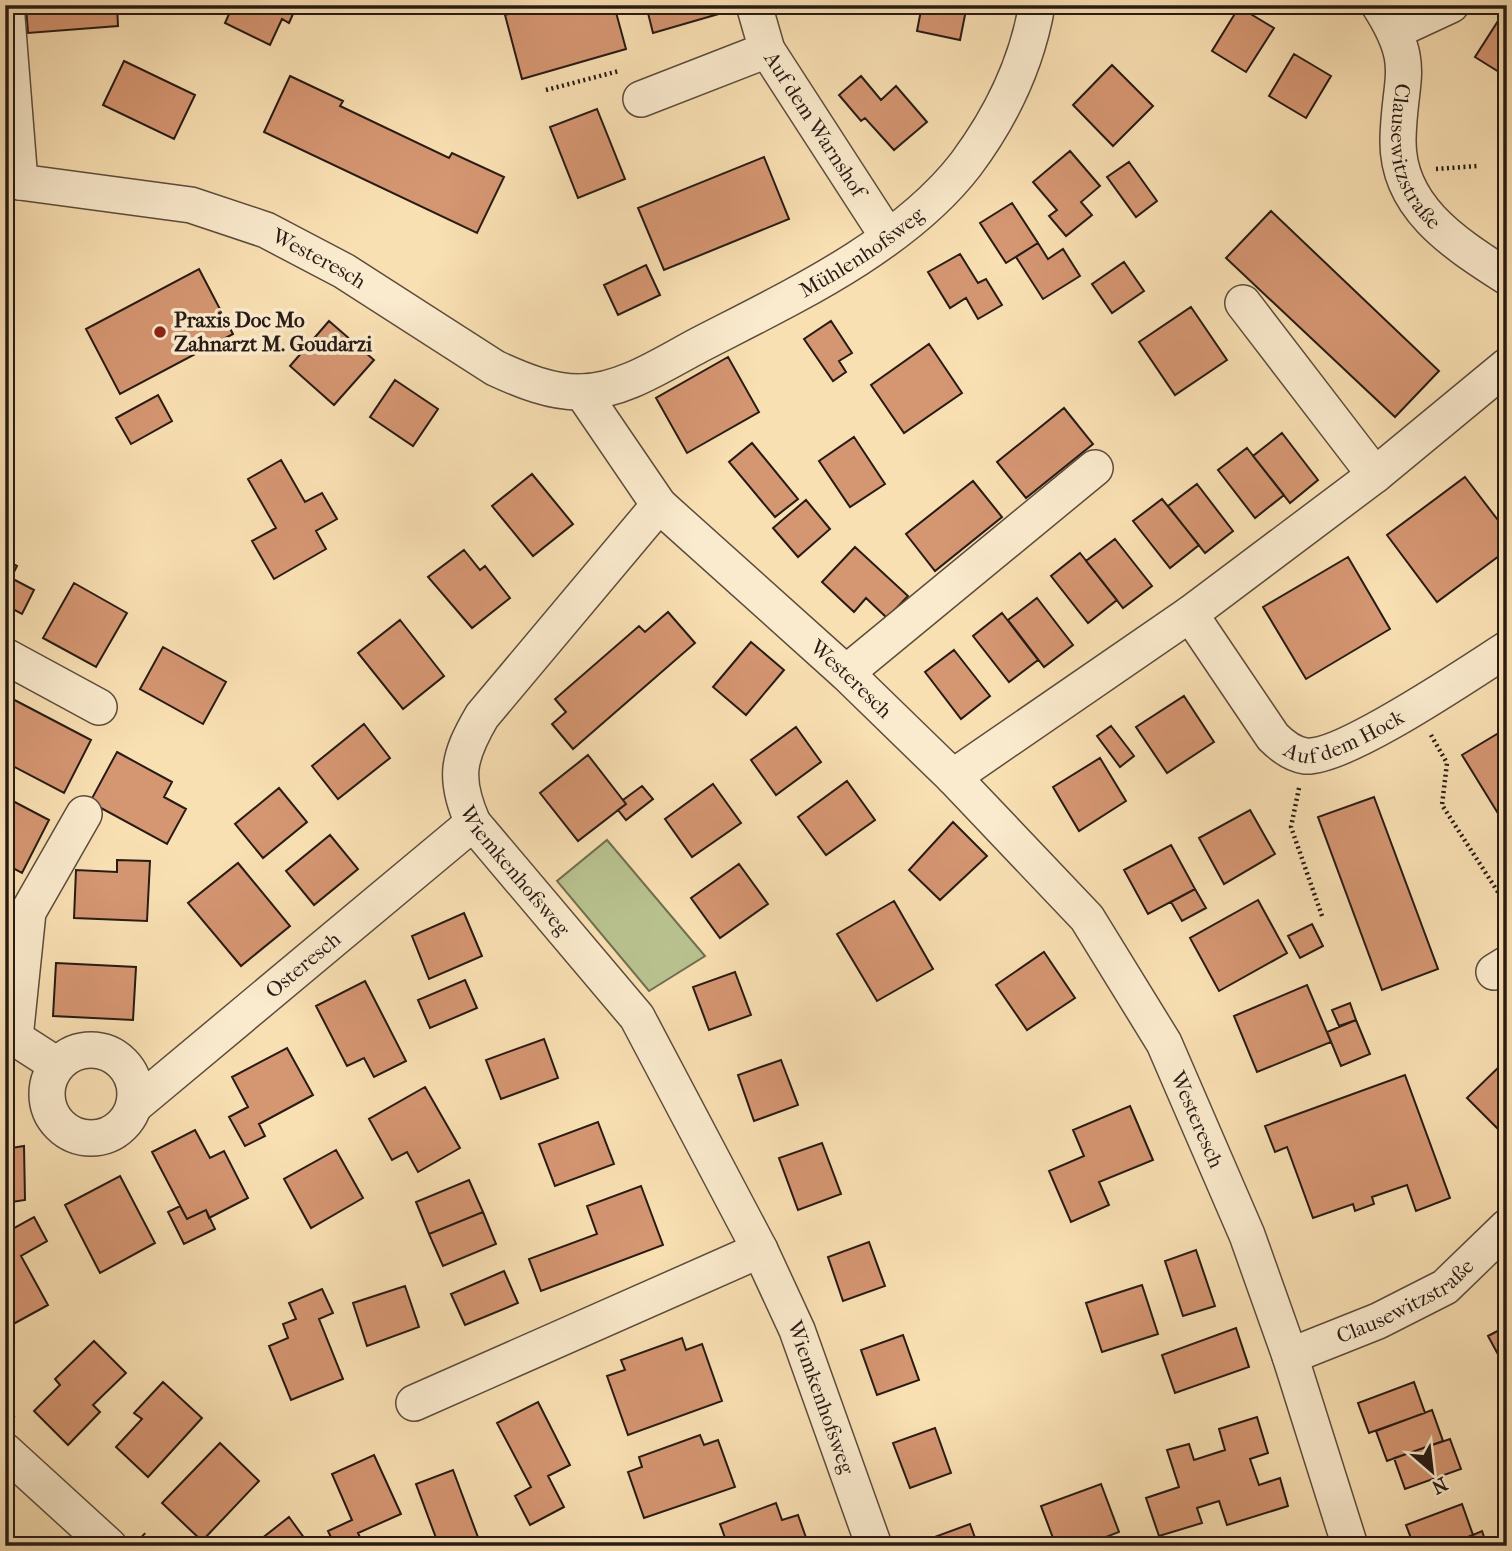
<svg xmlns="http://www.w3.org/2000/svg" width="1512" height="1551" viewBox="0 0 1512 1551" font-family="'IM FELL French Canon',serif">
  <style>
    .green { fill: #b9c390; stroke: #706f52; stroke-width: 2 }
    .building { fill: #d59672; stroke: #271b15; stroke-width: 2 }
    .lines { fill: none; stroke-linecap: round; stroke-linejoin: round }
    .minor-casing { stroke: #5c4c3c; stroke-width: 38 }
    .path { stroke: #271b15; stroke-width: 4.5; stroke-dasharray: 2 3.5; stroke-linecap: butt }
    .minor { stroke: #fbebce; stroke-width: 35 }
    .poi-dot { fill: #8f2418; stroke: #fbebce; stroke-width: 2.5 }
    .labels { text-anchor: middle; stroke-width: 7; stroke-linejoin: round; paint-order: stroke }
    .street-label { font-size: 21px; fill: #271b15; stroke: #fbebce }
    .poi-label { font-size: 21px; font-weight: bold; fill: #271b15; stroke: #fbebce; text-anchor: start }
  </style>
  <rect width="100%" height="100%" fill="#f9e0b3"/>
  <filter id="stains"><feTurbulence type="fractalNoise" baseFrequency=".00286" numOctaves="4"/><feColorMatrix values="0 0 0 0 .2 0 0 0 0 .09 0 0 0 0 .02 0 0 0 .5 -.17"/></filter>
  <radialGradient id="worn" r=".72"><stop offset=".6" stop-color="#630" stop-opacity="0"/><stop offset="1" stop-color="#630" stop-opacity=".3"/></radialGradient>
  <path class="green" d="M607 840 705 956 649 991 557 881Z"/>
  <path class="building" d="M26 5H117L118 26 28 33Z
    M233 5H297L289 23 282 19 270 45 225 23Z
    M539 5H614L626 49 522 79 505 15Z
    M646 5H720L722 13 653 33Z
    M922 5H967L960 40 917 31Z
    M1239 7 1274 28 1246 72 1212 51Z
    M1507 7V77L1475 57Z
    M1294 54 1331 76 1306 118 1269 96Z
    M124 61 195 95 174 139 103 105Z
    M1112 65 1153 106 1113 146 1073 105Z
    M290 76 343 101 340 106 449 158 452 153 504 177 477 233 264 132Z
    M861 76 881 100 896 86 927 122 894 150 865 118 861 121 839 95Z
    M597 109 625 179 578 198 550 127Z
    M1070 151 1100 186 1081 202 1092 215 1066 236 1049 216 1057 210 1033 182Z
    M764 157 789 219 664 270 638 208Z
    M1129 162 1157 201 1136 217 1107 177Z
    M1012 203 1038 243 1006 263 980 223Z
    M1271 211 1439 371 1395 417 1226 258Z
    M1038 243 1048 259 1063 249 1080 276 1043 299 1016 257Z
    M960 254 978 283 986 279 1002 305 978 319 966 298 950 308 928 272Z
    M1124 262 1144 291 1112 313 1092 284Z
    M646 265 660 295 618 315 604 285Z
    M199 269 233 334 120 394 86 329Z
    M1191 307 1227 360 1175 395 1139 342Z
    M329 321 374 360 334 405 290 366Z
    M831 321 852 353 839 361 846 372 833 381 804 339Z
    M929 344 962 393 904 433 871 385Z
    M728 357 759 412 687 453 656 398Z
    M395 380 438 409 413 446 370 417Z
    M158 395 172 421 131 444 116 418Z
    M1064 408 1093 444 1026 498 997 462Z
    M1282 433 1318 480 1290 503 1253 456Z
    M854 437 885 484 850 507 819 461Z
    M752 443 798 499 775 517 729 462Z
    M1247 448 1284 495 1255 518 1218 470Z
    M281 460 305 502 322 493 337 519 316 531 326 549 274 579 252 541 276 528 248 479Z
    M532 474 573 524 533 556 492 506Z
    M1465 477 1507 532V550L1437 602 1387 535Z
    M973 481 1002 517 935 571 906 534Z
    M1197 484 1233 531 1205 553 1168 506Z
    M1162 499 1199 545 1170 568 1133 521Z
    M806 500 830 529 798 557 773 528Z
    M1115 539 1152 586 1123 608 1086 561Z
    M855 547 908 596 887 618 866 598 854 612 822 582Z
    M464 550 480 570 485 566 510 598 472 628 428 577Z
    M1080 553 1117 600 1088 623 1051 576Z
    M1348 557 1390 629 1306 679 1263 607Z
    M5 560 17 566 11 578 34 590 22 614 5 605Z
    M74 583 127 613 96 667 43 638Z
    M1037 598 1073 645 1044 667 1008 620Z
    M668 612 695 643 573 749 552 724 566 712 555 699 639 626 645 632Z
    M1002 613 1038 660 1009 682 973 636Z
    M400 620 444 676 403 709 358 653Z
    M751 642 784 670 746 715 713 687Z
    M163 647 226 682 203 724 140 689Z
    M954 650 990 696 961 719 925 672Z
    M5 695 91 740 64 793 5 762Z
    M1184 696 1214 742 1167 773 1136 727Z
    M364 724 390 758 338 799 312 766Z
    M1111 726 1134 756 1120 767 1097 736Z
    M796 727 821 762 776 795 751 760Z
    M1507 728V828L1462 755Z
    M117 752 172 782 164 797 186 809 167 844 90 802Z
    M588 755 626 804 578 841 540 793Z
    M1100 758 1126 801 1079 831 1053 787Z
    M847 781 875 820 826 855 798 817Z
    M713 784 741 823 692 857 665 819Z
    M642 786 653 799 626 820 618 810 626 804 623 800Z
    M279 788 307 822 263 858 235 824Z
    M1374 797 1438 969 1382 990 1318 817Z
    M9 799 49 820 22 873 5 864V807Z
    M1250 810 1275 854 1224 884 1199 838Z
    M953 822 987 856 940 900 909 870Z
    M330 835 358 869 314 905 286 871Z
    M1171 845 1195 889 1148 914 1124 870Z
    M117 860 150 861 147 921 74 918 76 870 117 872Z
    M238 863 290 926 241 966 188 903Z
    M739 864 768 904 720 938 691 898Z
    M1195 889 1206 908 1182 921 1171 902Z
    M1258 900 1287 953 1219 991 1190 938Z
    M894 901 933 969 877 1001 837 934Z
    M464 913 482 956 429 979 412 936Z
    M1312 924 1323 946 1300 958 1288 936Z
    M1044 952 1075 998 1027 1030 996 985Z
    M56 963 136 967 133 1020 53 1016Z
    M735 972 751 1015 709 1030 693 987Z
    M465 980 477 1008 430 1028 418 1000Z
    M365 981 406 1061 374 1077 364 1058 347 1066 316 1006Z
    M1307 985 1331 1042 1257 1072 1234 1016Z
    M1350 1003 1356 1020 1339 1026 1332 1010Z
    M1356 1020 1370 1054 1341 1066 1327 1032Z
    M544 1039 558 1078 501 1099 486 1060Z
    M287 1048 313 1095 259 1124 265 1136 245 1146 229 1117 248 1107 232 1077Z
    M1507 1059V1138L1467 1098Z
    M781 1060 798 1105 754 1121 738 1075Z
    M1405 1075 1450 1198 1416 1211 1407 1185 1372 1197 1374 1204 1355 1211 1353 1204 1313 1218 1287 1147 1275 1152 1265 1126Z
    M425 1087 460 1148 418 1172 407 1152 392 1160 369 1119Z
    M1130 1106 1153 1160 1099 1182 1109 1205 1071 1222 1049 1171 1084 1156 1073 1130Z
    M598 1122 614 1164 555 1186 539 1144Z
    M195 1130 210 1158 224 1151 248 1198 209 1218 206 1210 187 1219 152 1152Z
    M822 1143 841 1194 798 1210 779 1158Z
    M24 1146 25 1200 5 1203V1149Z
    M336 1150 363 1198 311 1228 284 1179Z
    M120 1176 155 1243 100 1273 65 1205Z
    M469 1180 483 1212 429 1234 416 1202Z
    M641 1186 663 1245 541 1291 529 1259 597 1234 587 1206Z
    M180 1206 187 1219 206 1210 215 1229 184 1244 168 1212Z
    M483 1212 496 1244 443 1266 429 1234Z
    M34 1217 47 1241 21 1256 48 1305 6 1328 5 1233Z
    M869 1242 885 1286 843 1301 828 1257Z
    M1196 1250 1215 1306 1183 1316 1165 1261Z
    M504 1271 518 1303 465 1325 451 1294Z
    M1142 1285 1158 1334 1102 1352 1086 1303Z
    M405 1286 419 1327 367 1346 353 1303Z
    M322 1289 333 1313 319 1319 343 1379 291 1400 269 1346 288 1338 283 1324 296 1319 289 1303Z
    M1507 1326V1371L1488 1336Z
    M1236 1328 1249 1367 1175 1393 1162 1355Z
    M903 1335 919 1380 877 1395 861 1350Z
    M682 1338 686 1350 702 1344 722 1401 628 1435 607 1376 625 1370 621 1360Z
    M94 1341 126 1373 93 1405 100 1412 68 1445 34 1411 60 1385 55 1379Z
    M163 1382 202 1418 148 1477 116 1447 142 1419 134 1413Z
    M1414 1382 1425 1413 1369 1433 1358 1403Z
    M538 1402 570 1465 548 1476 564 1507 530 1525 515 1496 531 1487 497 1423Z
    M1432 1410 1443 1441 1387 1461 1376 1431Z
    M1257 1417 1268 1453 1250 1459 1259 1485 1280 1478 1288 1506 1227 1525 1219 1501 1197 1508 1202 1523 1159 1536 1146 1498 1179 1487 1167 1450 1189 1444 1194 1460 1225 1450 1219 1429Z
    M935 1428 951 1473 910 1488 893 1443Z
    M700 1435 704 1445 718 1440 735 1487 644 1518 628 1472 642 1467 639 1457Z
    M1450 1439 1461 1469 1405 1489 1394 1458Z
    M220 1443 259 1481 202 1541 162 1503Z
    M374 1455 401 1514 358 1533 364 1546H335L328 1531 352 1520 332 1474Z
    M453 1470 479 1540 463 1546H418L436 1538 416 1484Z
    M1101 1484 1119 1532 1083 1546H1056L1041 1506Z
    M776 1503 782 1520 798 1515 809 1546H728L720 1524Z
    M1462 1504 1473 1535 1443 1546H1414L1406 1525Z
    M289 1517 310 1546H252Z
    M970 1524 978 1546H931L929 1539Z
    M1482 1531 1487 1546H1443L1473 1535Z"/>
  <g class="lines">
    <defs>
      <g id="minor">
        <path d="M6 5 20 182"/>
        <path id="s1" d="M754 5 767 50 888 237"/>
        <path id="s2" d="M1379 5C1418 66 1399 76 1398 140 1397 208 1456 244 1507 277"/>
        <path d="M1395 31 1451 5"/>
        <path d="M641 99 767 50"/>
        <path id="s3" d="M5 180 191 205 266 230 344 271 495 368C521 380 552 393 582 392 623 391 663 364 699 345 790 298 903 246 966 164 1001 117 1027 63 1037 5"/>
        <path d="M1243 303 1375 475"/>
        <path id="s4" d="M582 392 659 505 846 673 953 777 1087 918 1164 1043 1247 1235 1290 1356 1350 1546"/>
        <path id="s5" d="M659 505 482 716C458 757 453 778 473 823L637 1017 760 1250 797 1330 874 1546"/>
        <path id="s6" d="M1190 614 1273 737C1282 746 1292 754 1305 756 1342 760 1471 672 1507 649"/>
        <path d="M5 656 99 707"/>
        <path d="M846 673 1095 468"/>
        <path d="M953 777 1190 614 1375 475 1507 366"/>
        <path d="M1494 972 1507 964"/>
        <circle cx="91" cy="1094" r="44"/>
        <path d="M57 1065 15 1038 28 912 84 814"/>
        <path id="s7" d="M134 1106 473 823"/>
        <path id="s8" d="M1290 1356 1378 1321 1445 1287 1507 1227"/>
        <path d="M414 1403 760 1250"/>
        <path d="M5 1451 109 1546"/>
      </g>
    </defs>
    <use href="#minor" class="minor-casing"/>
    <path class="path" d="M546 90 619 71
      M1436 169 1477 166
      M1431 735 1447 763 1442 805 1507 906
      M1299 788 1291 827 1322 916
      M5 1410 14 1418
      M143 1534 155 1546"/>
    <use href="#minor" class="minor"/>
  </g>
  <circle class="poi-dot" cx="160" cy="332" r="7"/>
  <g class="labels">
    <g class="street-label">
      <text dy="7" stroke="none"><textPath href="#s1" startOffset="135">Auf dem Warnshof</textPath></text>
      <text dy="7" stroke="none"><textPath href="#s2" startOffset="161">Clausewitzstraße</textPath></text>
      <text dy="7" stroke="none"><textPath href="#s3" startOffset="940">Mühlenhofsweg</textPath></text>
      <text dy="7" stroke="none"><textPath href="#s3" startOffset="327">Westeresch</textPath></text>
      <text dy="7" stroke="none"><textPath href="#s4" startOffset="396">Westeresch</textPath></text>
      <text dy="7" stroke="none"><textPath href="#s6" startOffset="229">Auf dem Hock</textPath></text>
      <text dy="7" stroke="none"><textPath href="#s5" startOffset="452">Wiemkenhofsweg</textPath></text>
      <text dy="7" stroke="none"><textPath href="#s7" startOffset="220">Osteresch</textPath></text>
      <text dy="7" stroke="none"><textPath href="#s4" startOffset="962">Westeresch</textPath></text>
      <text dy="7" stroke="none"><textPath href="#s8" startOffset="128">Clausewitzstraße</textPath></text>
      <text dy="7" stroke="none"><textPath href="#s5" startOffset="1066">Wiemkenhofsweg</textPath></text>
    </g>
    <g class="poi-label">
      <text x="174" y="327">Praxis Doc Mo<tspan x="174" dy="24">Zahnarzt M. Goudarzi</tspan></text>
    </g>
  </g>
  <rect width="1512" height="1551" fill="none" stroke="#f9e0b3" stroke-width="28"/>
  <rect x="7" y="7" width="1498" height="1537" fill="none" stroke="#271b15" stroke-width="3.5"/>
  <rect x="14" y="14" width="1484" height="1523" fill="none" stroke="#271b15" stroke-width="2"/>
  <g transform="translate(1432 1471) rotate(152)" stroke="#fbebce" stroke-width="5" paint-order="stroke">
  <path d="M0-5L12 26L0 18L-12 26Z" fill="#271b15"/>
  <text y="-10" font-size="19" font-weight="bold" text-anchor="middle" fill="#271b15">N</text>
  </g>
  <rect width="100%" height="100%" filter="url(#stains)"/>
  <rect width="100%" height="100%" fill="url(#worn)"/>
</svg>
